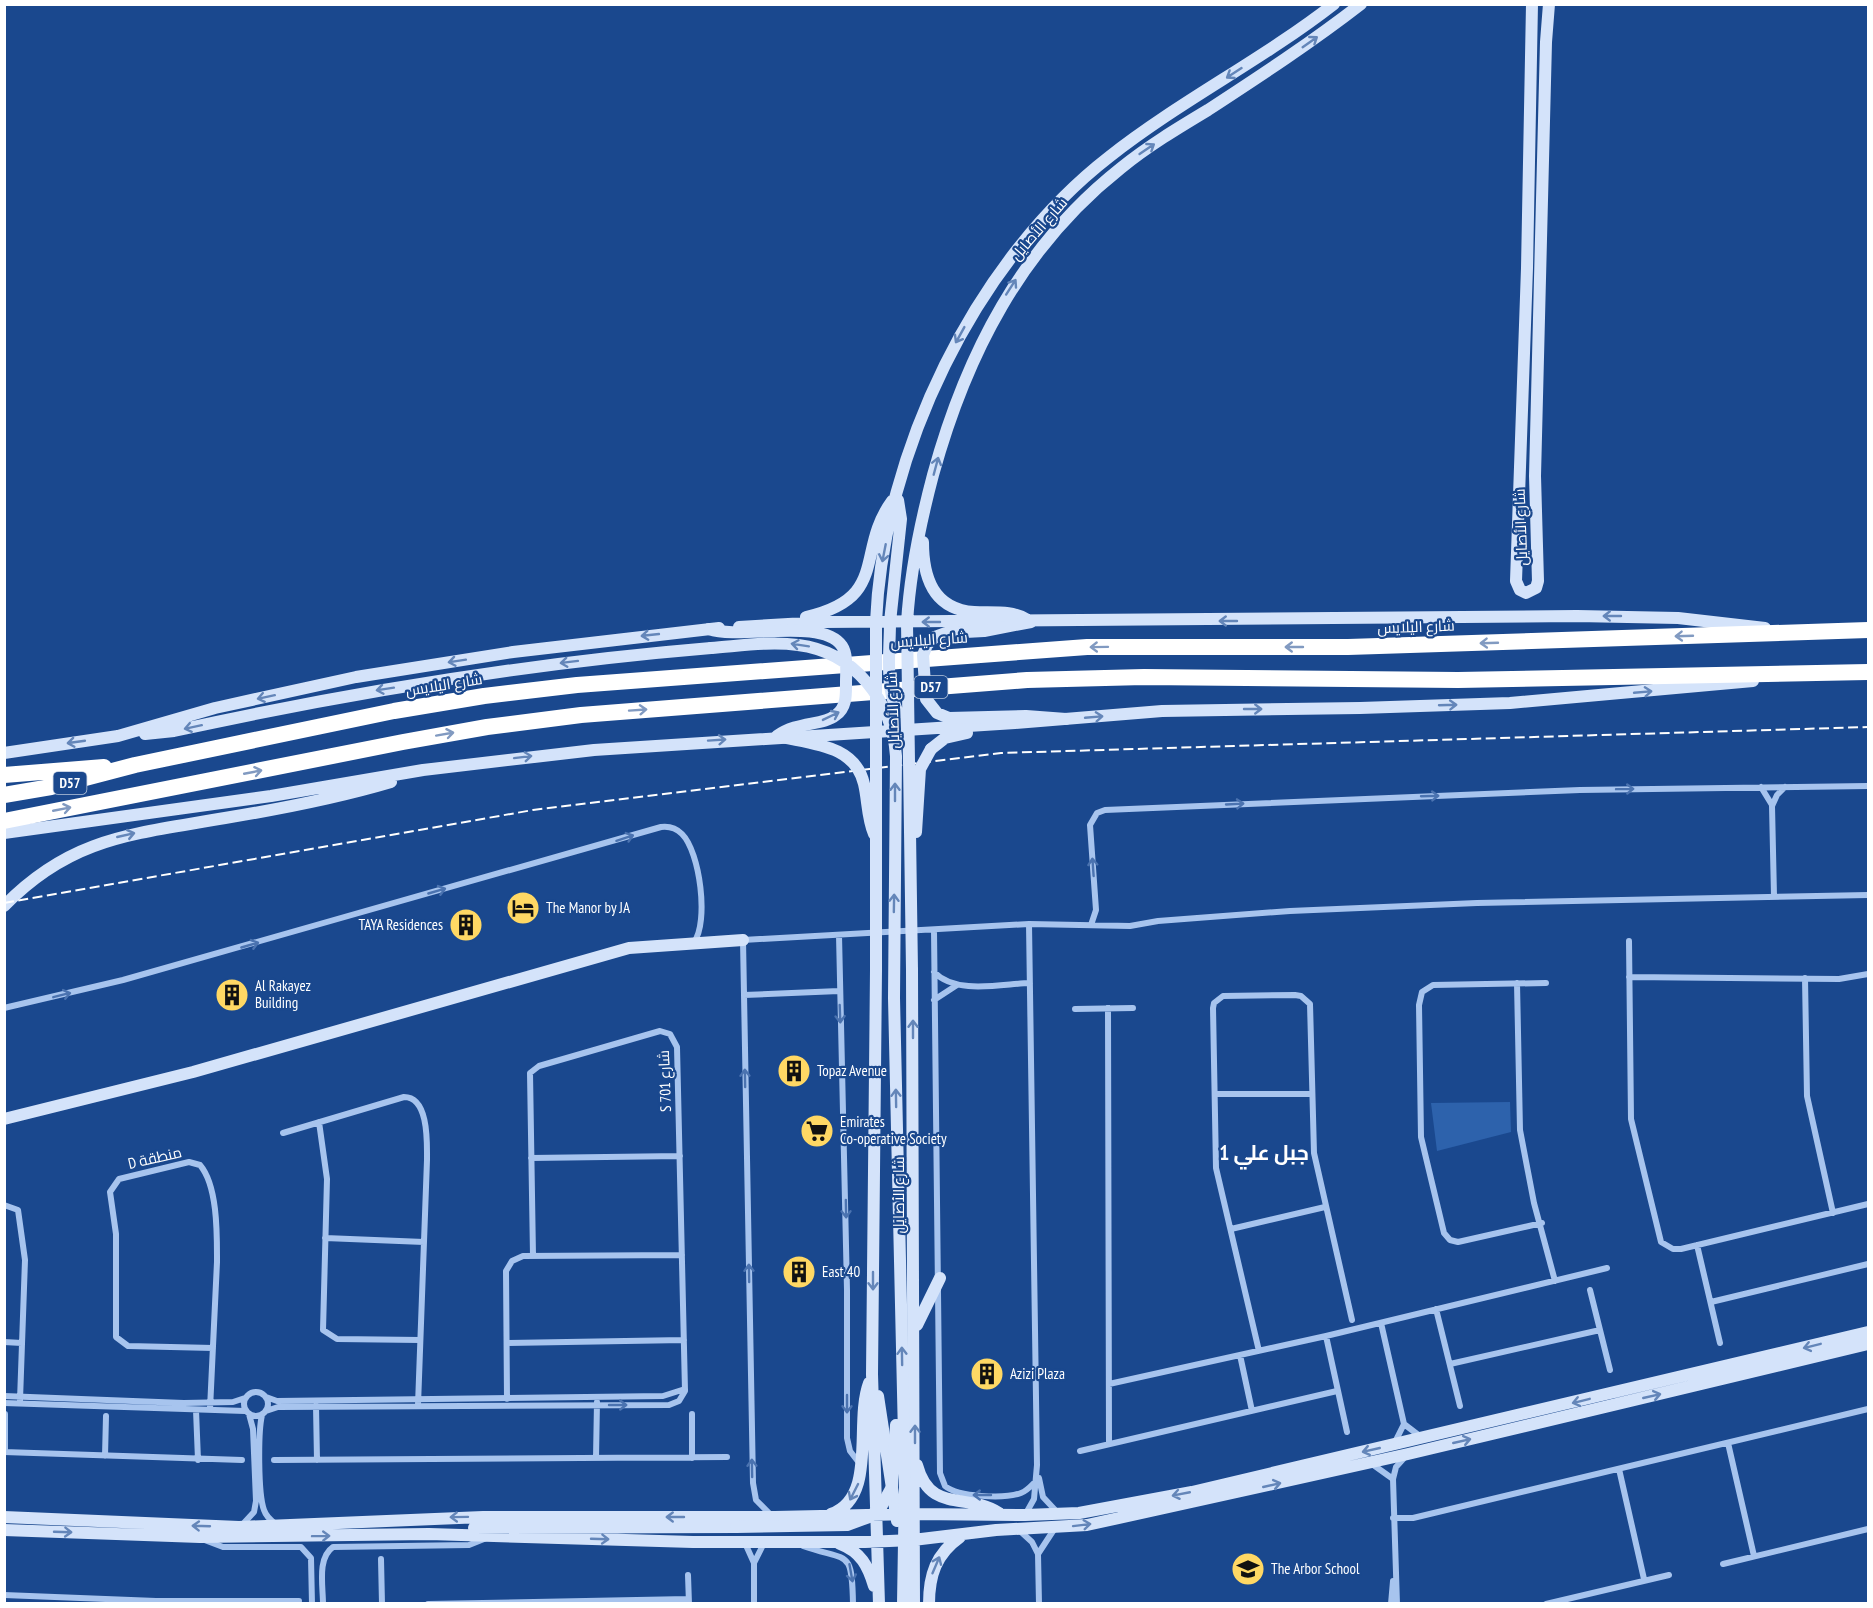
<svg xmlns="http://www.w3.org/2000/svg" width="1873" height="1608" viewBox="0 0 1873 1608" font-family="'PT Sans Narrow',Cairo,sans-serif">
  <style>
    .green { fill: #2d62ac }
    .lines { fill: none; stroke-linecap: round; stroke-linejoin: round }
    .street { stroke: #a7c4ee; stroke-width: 6 }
    .secondary { stroke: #d4e3fa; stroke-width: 12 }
    .highway { stroke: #fff; stroke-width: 16 }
    .rail { stroke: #fff; stroke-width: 2; stroke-dasharray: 10 4.5; stroke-linecap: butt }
    .secondary-bridge { stroke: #d4e3fa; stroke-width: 12 }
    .oneway { stroke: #6486b9 }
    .oneway2 { stroke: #819ac1 }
    .oneway3 { stroke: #4b73b0 }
    .labels { text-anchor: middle; stroke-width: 4.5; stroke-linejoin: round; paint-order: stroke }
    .shield { fill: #1a488e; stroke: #bac8dd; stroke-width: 1.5 }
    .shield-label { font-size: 14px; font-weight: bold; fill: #fff }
    .street-label { font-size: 15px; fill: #fff; stroke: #1a488e }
    .poi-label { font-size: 15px; fill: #fff; stroke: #1a488e; text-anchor: start }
    .district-label { font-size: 21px; font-weight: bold; fill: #fff; stroke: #1a488e }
  </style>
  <rect width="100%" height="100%" fill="#1a488e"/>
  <path class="green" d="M1510 1102 1511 1132 1437 1151 1431 1103Z"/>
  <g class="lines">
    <path class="street" d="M1761 787 1772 805
      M1774 896 1772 806 1777 795 1785 787
      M1091 925 1096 910 1090 825 1097 813 1105 810 1580 790 1868 786
      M934 930 940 1473 945 1486C958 1497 1004 1499 1021 1493 1027 1491 1031 1486 1036 1481
      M839 935 847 1290V1438L850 1451 860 1464
      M1629 941 1631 1119 1661 1242 1673 1249H1681L1868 1204
      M934 972C956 995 1001 984 1030 983
      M1629 977 1839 979 1868 974
      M1805 978 1807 1096 1833 1213
      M1517 983 1520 1130 1534 1203 1555 1281
      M744 995 839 991
      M934 1000 957 985
      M4 1008 123 980 661 827C669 826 676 828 682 834 700 852 709 922 694 942
      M1108 1008 1109 1443
      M1075 1009 1133 1008
      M1215 1094H1312
      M319 1122 327 1179 323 1330 337 1339 420 1340
      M283 1133 404 1097C429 1097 427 1143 427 1160L418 1405
      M531 1158 680 1156
      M4 1205 18 1210 25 1260 20 1400
      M1542 1223 1458 1242 1450 1240 1444 1233 1421 1137 1419 1005 1422 992 1433 985 1546 983
      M1231 1229 1325 1207
      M325 1238 424 1242
      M1697 1245 1720 1343
      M1590 1290 1610 1370
      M1711 1302 1868 1264
      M1436 1309 1460 1406
      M1381 1323 1404 1424 1421 1437
      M1326 1336 1347 1432
      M4 1342 22 1343
      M507 1343 684 1340
      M1259 1351 1216 1168 1213 1008 1214 1003 1223 996 1295 995 1301 996 1310 1004 1314 1153 1352 1320
      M1240 1355 1252 1411
      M1450 1364 1600 1330
      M1109 1384 1326 1336 1607 1268
      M244 1404a12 12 0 1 1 24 0a12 12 0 1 1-24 0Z
      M4 1396 184 1403 233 1402 245 1398
      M266 1397 277 1401 663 1396 685 1389
      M507 1399 506 1271 512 1261 523 1256 682 1255
      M4 1403 245 1411
      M316 1406 317 1460
      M210 1409 217 1262C217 1236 218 1186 200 1165L189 1162 119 1179 110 1192 116 1234V1337L128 1346 213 1348
      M196 1410 198 1460
      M266 1411 278 1407 669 1405 679 1401 685 1391 677 1047 670 1034 660 1031 539 1066 530 1073 533 1256
      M5 1414V1452
      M692 1414V1458
      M262 1415C258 1432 258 1494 264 1510 266 1516 270 1520 276 1524
      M1395 1442 1404 1424
      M1728 1443 1754 1556
      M1080 1451 1337 1391
      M4 1452 242 1460
      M105 1456 106 1416
      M596 1458 597 1402
      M274 1460 727 1457
      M1372 1464 1393 1479
      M1619 1469 1644 1579
      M1039 1478 1043 1497 1057 1512
      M771 1515 756 1500 753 1483 743 940 1029 924 1130 926 1158 921 1290 911 1477 903 1868 895
      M1025 1515 1034 1499 1037 1465 1029 924
      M1393 1518H1413L1868 1409
      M242 1525 254 1512 256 1501 253 1429 249 1414
      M1020 1531 1032 1542 1038 1554
      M202 1539 223 1547H301L311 1558 312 1604
      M745 1543 754 1563V1604
      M803 1546C848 1562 852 1547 853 1604
      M381 1559 382 1604
      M754 1563 764 1543
      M1723 1564 1868 1529
      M688 1575 689 1604
      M4 1595 156 1601H299
      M323 1604C323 1586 317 1558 333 1547L469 1545 489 1537
      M428 1604 688 1599
      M1039 1604 1038 1554 1055 1528
      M1391 1604 1393 1581
      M1397 1604 1393 1479 1396 1467 1405 1457
      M1546 1604 1669 1575"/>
    <path class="secondary" d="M1532 4 1527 268 1516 581 1520 590 1526 593 1536 588 1538 581 1535 476 1546 42 1549 4
      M923 542C923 577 933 609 974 612 993 613 1012 610 1028 620
      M806 617C890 598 855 552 892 501
      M876 622C883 453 975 261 1109 157 1180 101 1262 60 1334 4
      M890 622 901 519 898 500
      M907 623C910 572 920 524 933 475 966 355 1021 247 1121 168 1148 146 1178 128 1208 110 1260 76 1312 42 1361 4
      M739 627 823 622 1577 616 1678 618 1765 628
      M145 734 174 731C352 692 530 663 711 648
      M931 749 945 738 967 733
      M4 753 118 736 215 708 356 677 513 652 719 628
      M4 833 271 796 423 770 594 750 1015 723 1162 711 1360 708 1510 703 1753 681
      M4 906C72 836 135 834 225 818 280 809 337 798 391 782
      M876 970 872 1374 879 1604
      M912 970 914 1604
      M4 1119 193 1072 629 948 743 940
      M917 1325 940 1278
      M878 1396 897 1521
      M917 1465C930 1514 967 1492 999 1513
      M831 1514C878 1497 854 1423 869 1383
      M4 1517 239 1527 483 1517H775L913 1514 1025 1515 1079 1513 1192 1492 1868 1332
      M474 1528 736 1527
      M4 1530 200 1537 429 1534 693 1542H865L913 1540 996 1530 1087 1525 1408 1454 1868 1344
      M840 1544C861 1552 868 1566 874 1586
      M929 1604C929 1575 936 1554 960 1537"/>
    <path class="highway" d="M4 775 104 767
      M4 795 51 787 135 765 394 711 484 696 577 685 1087 647H1348L1868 630
      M4 821 403 742 487 727 581 715 1027 680 1144 677 1458 680 1868 672"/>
    <path class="rail" d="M4 903 533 810 1001 753 1868 727"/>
    <path class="secondary-bridge" d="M890 622C890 660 882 699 909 729
      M1031 622 984 631 946 633 935 637 927 645 923 655 926 699 937 713 949 718 1026 716 1066 719
      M907 623 912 970
      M709 629C741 640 822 617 842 646 848 655 846 671 846 682 846 694 847 707 836 715 823 726 798 721 777 736
      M711 648C739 646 770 641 798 645 855 652 892 701 896 756L894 998 905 1480 903 1604
      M777 736C810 744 855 744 864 784 868 801 867 817 874 834
      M916 832 920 769 931 749
      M876 970V622
      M736 1527 847 1525 869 1517 881 1507 892 1487 896 1425"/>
  </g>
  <defs><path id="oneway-shaft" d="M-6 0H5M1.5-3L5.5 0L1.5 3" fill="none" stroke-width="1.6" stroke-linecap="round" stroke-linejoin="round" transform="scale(1.5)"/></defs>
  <g class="oneway">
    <use href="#oneway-shaft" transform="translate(1310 42) rotate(-35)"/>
    <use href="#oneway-shaft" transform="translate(1234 73) rotate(147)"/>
    <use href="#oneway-shaft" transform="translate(1147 149) rotate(-34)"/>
    <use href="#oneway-shaft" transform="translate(1011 287) rotate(-57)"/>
    <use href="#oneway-shaft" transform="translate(960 335) rotate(119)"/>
    <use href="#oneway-shaft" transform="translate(936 466) rotate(-75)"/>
    <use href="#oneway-shaft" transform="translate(884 553) rotate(101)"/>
    <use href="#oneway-shaft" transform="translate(1612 616) rotate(-180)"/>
    <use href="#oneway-shaft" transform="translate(1228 621) rotate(180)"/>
    <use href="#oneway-shaft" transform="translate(931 622) rotate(180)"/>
    <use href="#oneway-shaft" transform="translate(650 635) rotate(174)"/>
    <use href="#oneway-shaft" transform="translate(800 645) rotate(-171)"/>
    <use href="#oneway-shaft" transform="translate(457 661) rotate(171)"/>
    <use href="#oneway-shaft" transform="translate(569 662) rotate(173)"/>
    <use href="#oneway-shaft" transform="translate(385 689) rotate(171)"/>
    <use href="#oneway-shaft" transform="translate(1643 692) rotate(-5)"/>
    <use href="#oneway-shaft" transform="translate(266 697) rotate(168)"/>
    <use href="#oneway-shaft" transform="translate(1448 705) rotate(-2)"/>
    <use href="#oneway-shaft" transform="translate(1253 709)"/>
    <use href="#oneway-shaft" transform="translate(831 716) rotate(-26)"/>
    <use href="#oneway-shaft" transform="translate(1094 717) rotate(-5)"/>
    <use href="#oneway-shaft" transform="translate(193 727) rotate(168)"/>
    <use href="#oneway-shaft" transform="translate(717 740) rotate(-4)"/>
    <use href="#oneway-shaft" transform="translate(76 742) rotate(172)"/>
    <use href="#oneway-shaft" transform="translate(523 757) rotate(-7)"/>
    <use href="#oneway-shaft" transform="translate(895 792) rotate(-90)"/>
    <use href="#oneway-shaft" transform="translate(126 835) rotate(-13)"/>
    <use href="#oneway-shaft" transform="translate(894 903) rotate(-89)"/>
    <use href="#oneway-shaft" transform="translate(913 1029) rotate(-90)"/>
    <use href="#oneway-shaft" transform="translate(896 1098) rotate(-91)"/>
    <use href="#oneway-shaft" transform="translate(873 1281) rotate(90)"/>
    <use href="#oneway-shaft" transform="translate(1812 1346) rotate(166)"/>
    <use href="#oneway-shaft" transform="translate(902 1356) rotate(-91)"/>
    <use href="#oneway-shaft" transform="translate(1652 1396) rotate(-13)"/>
    <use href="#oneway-shaft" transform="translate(1581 1401) rotate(166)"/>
    <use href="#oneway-shaft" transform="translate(915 1434) rotate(-90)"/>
    <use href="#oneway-shaft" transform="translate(1462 1441) rotate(-13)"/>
    <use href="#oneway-shaft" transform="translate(1371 1450) rotate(167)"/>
    <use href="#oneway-shaft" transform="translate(1272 1485) rotate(-13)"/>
    <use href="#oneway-shaft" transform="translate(854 1492) rotate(117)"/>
    <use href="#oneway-shaft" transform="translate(1181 1494) rotate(169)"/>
    <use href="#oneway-shaft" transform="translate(459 1517) rotate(179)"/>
    <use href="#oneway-shaft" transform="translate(675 1517) rotate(-180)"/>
    <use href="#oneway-shaft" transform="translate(1082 1525) rotate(-7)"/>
    <use href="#oneway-shaft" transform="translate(201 1526) rotate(-178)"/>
    <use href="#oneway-shaft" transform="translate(63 1532) rotate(2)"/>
    <use href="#oneway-shaft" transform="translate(321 1536) rotate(-1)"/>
    <use href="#oneway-shaft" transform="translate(600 1539) rotate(2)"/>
    <use href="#oneway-shaft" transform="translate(936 1565) rotate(-67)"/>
  </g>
  <g class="oneway2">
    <use href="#oneway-shaft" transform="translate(1684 636) rotate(178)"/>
    <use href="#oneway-shaft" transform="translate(1489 643) rotate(178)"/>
    <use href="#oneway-shaft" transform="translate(1099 647) rotate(179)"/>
    <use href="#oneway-shaft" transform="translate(1294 647) rotate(-180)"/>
    <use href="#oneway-shaft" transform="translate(638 710) rotate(-4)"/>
    <use href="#oneway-shaft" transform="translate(445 734) rotate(-10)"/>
    <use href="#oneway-shaft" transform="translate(253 772) rotate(-11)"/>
    <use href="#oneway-shaft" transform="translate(62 809) rotate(-11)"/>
  </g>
  <g class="oneway3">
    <use href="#oneway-shaft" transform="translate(1625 789) rotate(-1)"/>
    <use href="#oneway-shaft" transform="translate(1430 796) rotate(-2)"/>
    <use href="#oneway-shaft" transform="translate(1235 804) rotate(-3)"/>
    <use href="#oneway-shaft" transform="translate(625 838) rotate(-18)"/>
    <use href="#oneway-shaft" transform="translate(1093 867) rotate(-94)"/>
    <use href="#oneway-shaft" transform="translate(437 891) rotate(-16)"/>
    <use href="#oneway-shaft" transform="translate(250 945) rotate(-16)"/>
    <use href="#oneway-shaft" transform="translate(62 995) rotate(-14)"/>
    <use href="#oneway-shaft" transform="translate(840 1014) rotate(88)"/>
    <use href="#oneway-shaft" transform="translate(745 1078) rotate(-91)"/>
    <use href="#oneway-shaft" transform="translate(846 1209) rotate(89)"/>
    <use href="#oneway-shaft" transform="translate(749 1273) rotate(-91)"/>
    <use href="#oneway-shaft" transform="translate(847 1404) rotate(90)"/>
    <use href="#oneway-shaft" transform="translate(618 1405)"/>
    <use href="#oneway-shaft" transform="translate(752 1468) rotate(-91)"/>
    <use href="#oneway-shaft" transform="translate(982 1495) rotate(-180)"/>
    <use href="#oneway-shaft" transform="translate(851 1573) rotate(80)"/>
  </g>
  <defs>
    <symbol id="hotel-disc" viewBox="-11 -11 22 22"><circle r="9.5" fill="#ffd864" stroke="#1a488e"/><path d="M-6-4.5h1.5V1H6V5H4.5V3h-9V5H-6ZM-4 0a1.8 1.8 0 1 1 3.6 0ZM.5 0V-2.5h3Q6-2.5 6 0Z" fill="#111"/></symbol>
    <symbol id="building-disc" viewBox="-11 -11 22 22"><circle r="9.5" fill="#ffd864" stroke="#1a488e"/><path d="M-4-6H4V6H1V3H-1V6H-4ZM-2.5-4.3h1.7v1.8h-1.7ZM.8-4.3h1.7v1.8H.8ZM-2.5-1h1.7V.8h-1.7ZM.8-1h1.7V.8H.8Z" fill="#111"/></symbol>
    <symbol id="supermarket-disc" viewBox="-11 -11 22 22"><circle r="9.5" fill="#ffd864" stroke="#1a488e"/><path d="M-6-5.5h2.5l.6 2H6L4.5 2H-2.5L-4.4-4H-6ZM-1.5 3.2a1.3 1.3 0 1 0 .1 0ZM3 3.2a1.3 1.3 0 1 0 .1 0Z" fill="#111"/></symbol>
    <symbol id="school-disc" viewBox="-11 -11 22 22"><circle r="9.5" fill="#ffd864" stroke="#1a488e"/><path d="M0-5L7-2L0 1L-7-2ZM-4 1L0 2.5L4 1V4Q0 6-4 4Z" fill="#111"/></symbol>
  </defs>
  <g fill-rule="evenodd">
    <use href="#hotel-disc" x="504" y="889" width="38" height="38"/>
    <use href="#building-disc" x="447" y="906" width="38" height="38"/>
    <use href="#building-disc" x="213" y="976" width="38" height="38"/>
    <use href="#building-disc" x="775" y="1052" width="38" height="38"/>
    <use href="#supermarket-disc" x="798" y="1112" width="38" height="38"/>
    <use href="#building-disc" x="780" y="1253" width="38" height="38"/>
    <use href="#building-disc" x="968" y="1355" width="38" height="38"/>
    <use href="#school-disc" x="1229" y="1550" width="38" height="38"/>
  </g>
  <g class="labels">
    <g class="shield">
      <rect x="914.5" y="676" width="33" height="22" rx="4.5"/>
      <rect x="53.5" y="772" width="33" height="22" rx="4.5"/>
    </g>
    <g class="shield-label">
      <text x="931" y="692">D57</text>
      <text x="70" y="788">D57</text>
    </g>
    <g class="street-label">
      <text transform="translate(1039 229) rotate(-49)" y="5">شارع الأصايل</text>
      <text transform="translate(1521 527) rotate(-92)" y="5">شارع الأصايل</text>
      <text transform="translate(1416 627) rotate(-2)" y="5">شارع اليلايس</text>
      <text transform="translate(929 640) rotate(-4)" y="5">شارع اليلايس</text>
      <text transform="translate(444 685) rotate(-9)" y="5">شارع اليلايس</text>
      <text transform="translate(893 710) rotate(-92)" y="5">شارع الأصايل</text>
      <text transform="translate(665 1081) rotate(-92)" y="5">S 701 شارع</text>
      <text transform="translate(155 1158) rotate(-13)" y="5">D منطقة</text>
      <text transform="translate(899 1195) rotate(-90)" y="5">شارع الأصايل</text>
    </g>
    <g class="poi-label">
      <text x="546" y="913">The Manor by JA</text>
      <text x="443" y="930" text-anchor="end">TAYA Residences</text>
      <text x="255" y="991">Al Rakayez<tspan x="255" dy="17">Building</tspan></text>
      <text x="817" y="1076">Topaz Avenue</text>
      <text x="840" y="1127">Emirates<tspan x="840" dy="17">Co-operative Society</tspan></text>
      <text x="822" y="1277">East 40</text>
      <text x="1010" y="1379">Azizi Plaza</text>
      <text x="1271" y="1574">The Arbor School</text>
    </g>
    <g class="district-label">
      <text x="1264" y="1160">جبل علي 1</text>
    </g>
  </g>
  <rect width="1873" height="1608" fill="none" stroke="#ffffff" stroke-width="12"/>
</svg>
